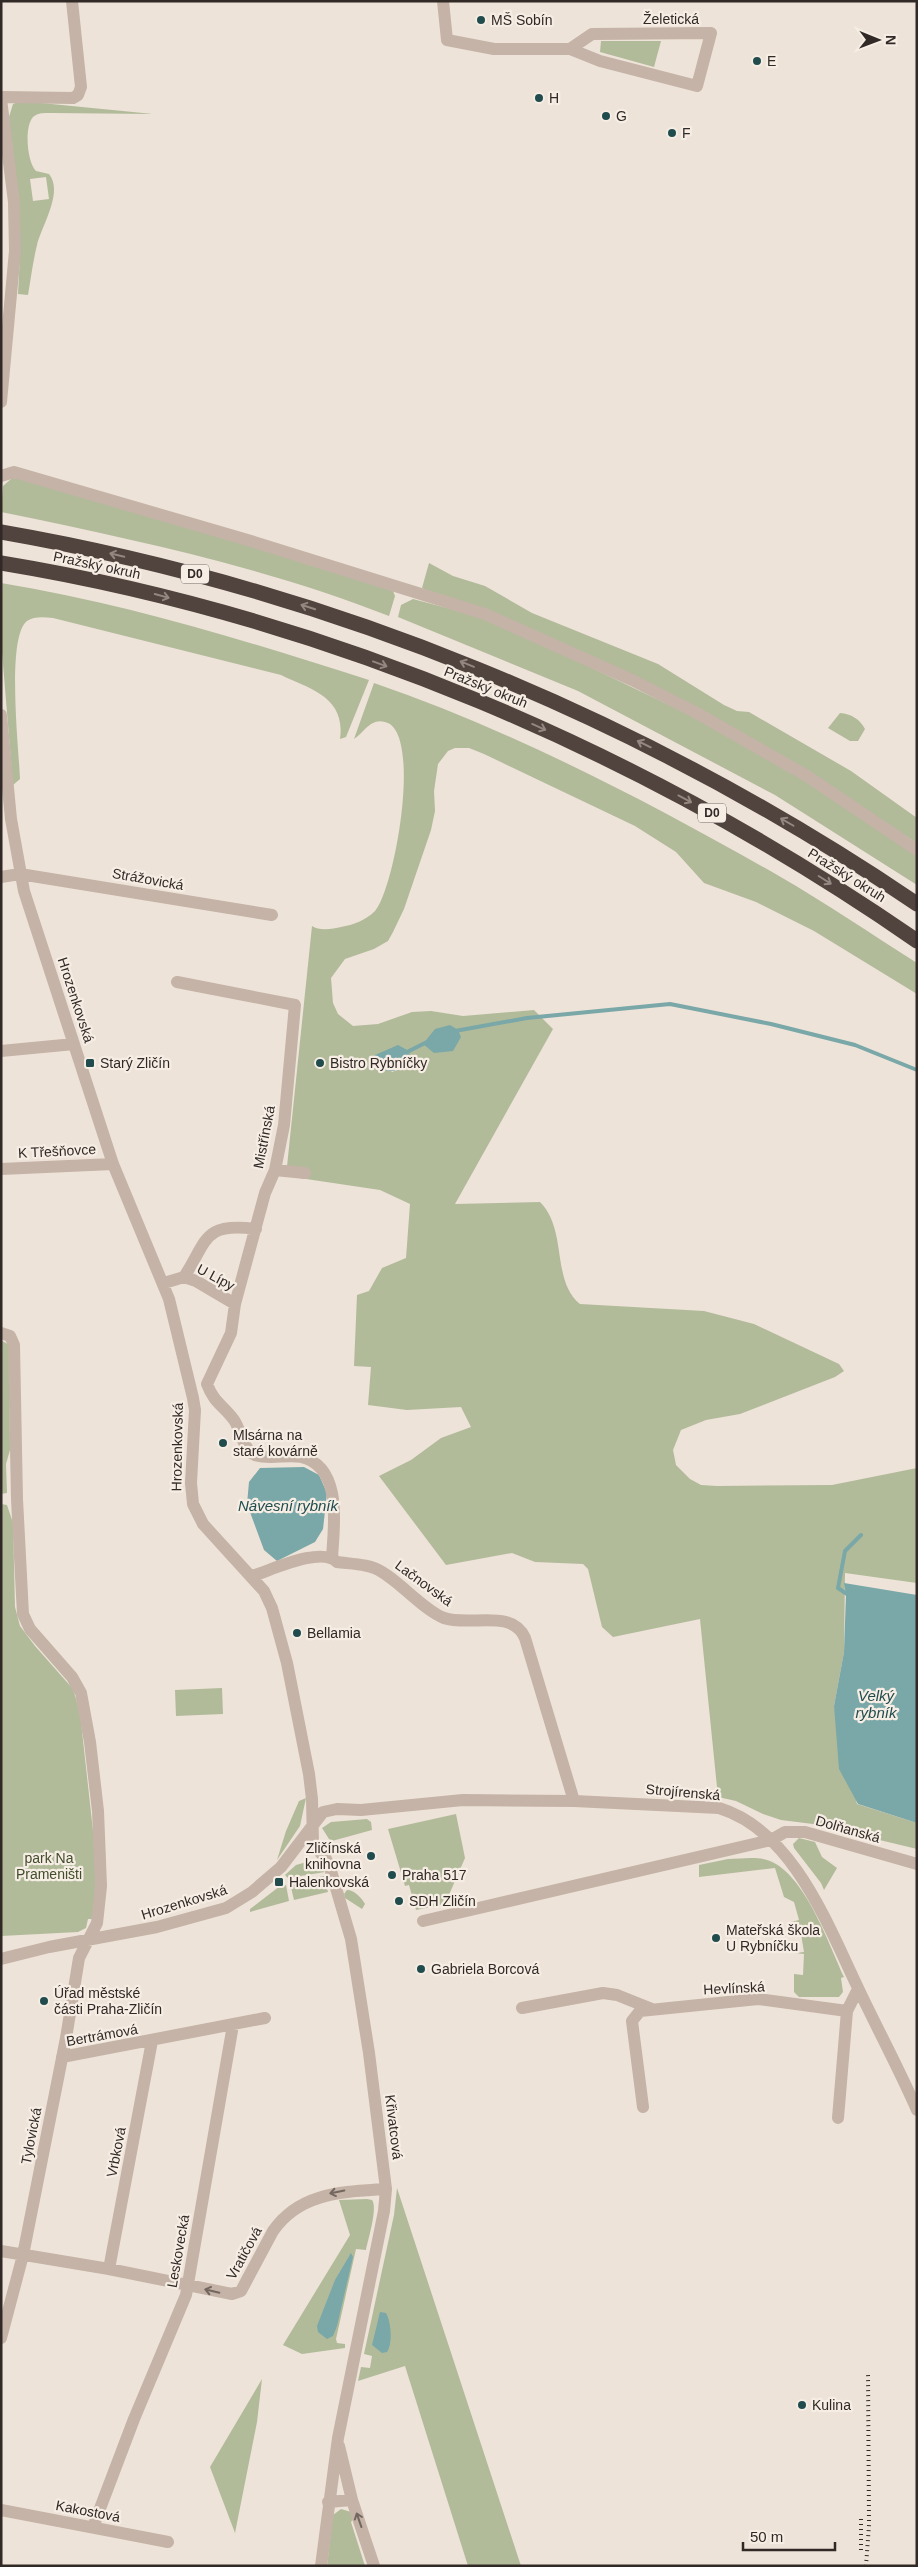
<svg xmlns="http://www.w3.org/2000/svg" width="918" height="2567" viewBox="0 0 918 2567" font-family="Helvetica,sans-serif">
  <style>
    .green { fill: #b1bb9a; fill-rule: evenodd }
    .water { fill: #7aa7a8 }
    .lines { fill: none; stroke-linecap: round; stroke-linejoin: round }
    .stream { stroke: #7aa7a8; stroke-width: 4 }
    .minor { stroke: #c4b3a6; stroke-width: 12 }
    .highway { stroke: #51433e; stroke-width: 15 }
    .rail { stroke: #312926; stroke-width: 4; stroke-dasharray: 1 4; stroke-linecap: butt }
    .oneway { stroke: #938780 }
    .oneway2 { stroke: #736760 }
    .poi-dot { fill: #204c4e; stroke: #f6ede4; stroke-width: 2 }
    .labels { text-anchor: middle; stroke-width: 4.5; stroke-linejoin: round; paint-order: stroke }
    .shield { fill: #f6ede4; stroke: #6c645f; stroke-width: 1 }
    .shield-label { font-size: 12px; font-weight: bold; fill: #312926 }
    .street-label { font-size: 14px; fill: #312926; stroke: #f6ede4 }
    .poi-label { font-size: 14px; fill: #312926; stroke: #f6ede4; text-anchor: start }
    .park-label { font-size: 14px; fill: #424d2c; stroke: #f6ede4 }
    .water-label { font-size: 15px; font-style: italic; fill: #204c4e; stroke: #f6ede4 }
  </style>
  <rect width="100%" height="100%" fill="#eee3d8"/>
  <path class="green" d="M601 41H661L654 67 600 52Z
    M21 101 153 114 52 113C46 113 38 112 33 117 24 127 27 162 36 171L49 174C64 192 41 227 37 245 33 261 31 278 28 295L18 294 20 254 9 117 13 104ZM46 177 49 199 33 201 30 179Z
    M18 478 283 555 393 591 395 596 389 616C264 567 132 539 1 512L3 486 11 479Z
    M429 563 453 576 485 586 532 613 658 664 724 705 737 711 749 712 851 771 917 818V843L779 754 422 588Z
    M1 583C128 604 247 641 369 680L346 737 340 739C346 697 310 689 281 675L53 618C44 617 34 616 27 621 6 637 19 751 20 779L13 785 1 640Z
    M413 599 492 620 688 714 797 775 917 854V885L775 795 578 691 398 617 401 605Z
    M374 683C514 731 651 803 779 876 826 903 871 934 917 963V994L814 931 756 902 704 883 676 852 635 826 484 754 469 748H455L448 751 438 764 434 791 435 811 431 830 404 909 393 932 388 941 374 949 345 959 331 978 333 1003 338 1014 353 1026 378 1024 412 1012 431 1011 463 1016 534 1010 553 1029 455 1204 540 1202C568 1230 551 1281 580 1304L704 1311 754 1324 839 1364 844 1371 835 1377 740 1414 706 1420 681 1430 673 1450 676 1465 690 1479 701 1485 717 1486 832 1485 917 1468V1583L845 1573 844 1652 834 1706 857 1804 917 1823V1849L813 1824 781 1820 763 1814 736 1801 718 1797 700 1619 613 1637 602 1627 588 1569 583 1564 535 1562 512 1553 446 1565 379 1476 411 1460 441 1438 471 1427 461 1407 407 1410 368 1405 371 1367 354 1366 357 1295 369 1291 382 1268 406 1258 410 1204 380 1190 286 1176 312 926C319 931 333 929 341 927 353 925 366 920 375 911 395 888 423 730 385 722 370 718 364 733 354 739ZM376 1054 405 1067 392 1072Z
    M840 713C851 714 860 719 865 729L858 741H850L828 728Z
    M1 1340 9 1345 10 1450 6 1464 7 1493 1 1494Z
    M1 1504 7 1505 13 1523 15 1607 20 1626 35 1646 73 1689 80 1713 98 1876 92 1919H88L86 1928 78 1932 1 1936Z
    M222 1688 223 1714 176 1716 175 1690Z
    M306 1798 300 1826 277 1860 286 1831 299 1801Z
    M456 1814 465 1858 445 1904 416 1910 409 1885 405 1886 388 1829Z
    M367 1819 371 1822 372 1830 332 1841 329 1839 322 1828 331 1822Z
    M799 1838 815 1842 822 1857 837 1868 824 1890 821 1883 794 1848 793 1844Z
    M728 1859C740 1859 759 1856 770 1861 805 1875 829 1944 844 1977L841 1978 843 1992 839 1997H799L794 1992V1974L803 1975 804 1954 795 1953 804 1952 799 1922H791L799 1920 794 1902 784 1897 775 1868 699 1877V1865Z
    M310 1861 325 1872 288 1878 285 1875 296 1865Z
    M324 1876 328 1892 294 1900 290 1883Z
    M286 1885 289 1901 250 1912V1909L280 1886Z
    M347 1890C354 1890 362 1898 365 1904L362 1909 345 1898 344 1894Z
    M397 2188 521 2566H468L405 2366 358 2381 361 2367 370 2368 372 2356 364 2354 394 2215Z
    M367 2199 372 2200C378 2208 368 2239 366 2250L356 2249 336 2339 337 2343 345 2344V2348L302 2354 283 2345 350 2235 339 2200Z
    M262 2379 257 2422 235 2533 210 2467Z
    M341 2509 351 2512 354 2518 351 2522 365 2566H327L333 2515Z"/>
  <path class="water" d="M450 1025 458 1030 461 1037 453 1051 434 1053 423 1044 435 1029Z
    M398 1045 409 1051C412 1069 392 1076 378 1067L374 1059 375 1055Z
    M304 1467 319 1475 327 1493 323 1529 315 1542 277 1561 264 1550 247 1504 249 1482 260 1468Z
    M844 1583 917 1595V1823L858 1804 839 1769 834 1706 844 1652 846 1595Z
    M351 2253 353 2257 337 2326 333 2336 327 2339 318 2332 317 2326 335 2280Z
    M380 2312 386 2313C391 2321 393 2344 387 2352L382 2353 372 2345Z"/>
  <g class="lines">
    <path class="stream" d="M455 1031 527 1018 670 1004 771 1024 855 1045 917 1070
      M409 1051 427 1042
      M850 1596 838 1588 845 1551 861 1535"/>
    <path class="minor" d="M443 1 447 40 494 49H570L600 61 697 86 711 33 592 34 570 49
      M1 97 73 98 78 95 81 87 72 1
      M1 99 14 202 15 251 1 402
      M1 476 14 472 251 541 485 614 632 680 695 712 807 776 917 850
      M1 715 11 819 24 891 113 1164 169 1299 193 1398 195 1410 191 1483 193 1504 203 1524 264 1591 272 1608 287 1663 309 1774 312 1799 313 1844 326 1859 331 1871 351 1939 369 2053 386 2189 384 2211 338 2438 321 2566
      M1 877 20 874 272 915
      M177 982 295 1005 284 1125 275 1170 265 1193 235 1304 231 1333 207 1384C214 1403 223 1405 234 1420 241 1430 243 1450 255 1455 269 1460 287 1454 301 1457 343 1466 334 1527 332 1557
      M1 1051 74 1044
      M1 1169 113 1164
      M275 1170 305 1173
      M184 1277 196 1281 235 1304
      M164 1283 184 1277C208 1240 203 1222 256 1229
      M1 1333 10 1336 14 1345 17 1499 23 1614 30 1629 72 1677 81 1693 90 1742 98 1811 101 1886 97 1923 79 1958 66 2038 23 2255 1 2338
      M252 1576C272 1570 321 1546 337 1562 351 1564 370 1564 382 1572 401 1583 425 1611 444 1618 470 1627 512 1608 525 1638L574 1801
      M423 1921 771 1840 785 1832H805L917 1864
      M1 1959 49 1947 157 1927 226 1908 252 1892 281 1867 323 1812 337 1809 361 1810 463 1800 574 1801 719 1808C794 1831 828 1926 859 1990 878 2030 899 2069 917 2110
      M522 2008 603 1993 617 1995 652 2009
      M62 2057 265 2018
      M643 2107 632 2021 640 2011 758 1999 847 2011
      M838 2118 847 2011 858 1989
      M1 2251 109 2269 232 2294 241 2291 273 2231C300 2192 343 2192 386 2189
      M109 2269 152 2041
      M339 2446 352 2500 374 2566
      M328 2502 352 2500
      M1 2510 168 2542
      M93 2527 134 2419 186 2295 233 2025"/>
    <path class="highway" d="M1 532C329 589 642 718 917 904
      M1 563C329 617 644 752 917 941"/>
    <path class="rail" d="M861 2519V2553
      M866 2566 869 2525 868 2373"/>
  </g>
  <defs><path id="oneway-shaft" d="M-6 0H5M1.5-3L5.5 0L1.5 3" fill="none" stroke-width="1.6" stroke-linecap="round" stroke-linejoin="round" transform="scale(1.25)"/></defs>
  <g class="oneway">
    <use href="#oneway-shaft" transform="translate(117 555) rotate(-167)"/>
    <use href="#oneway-shaft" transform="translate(162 596) rotate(15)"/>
    <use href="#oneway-shaft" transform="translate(308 607) rotate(-162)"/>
    <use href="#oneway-shaft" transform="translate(380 664) rotate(20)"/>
    <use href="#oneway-shaft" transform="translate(467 664) rotate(-158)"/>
    <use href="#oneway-shaft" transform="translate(539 727) rotate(24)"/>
    <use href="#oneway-shaft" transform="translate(644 744) rotate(-154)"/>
    <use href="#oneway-shaft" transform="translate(685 799) rotate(28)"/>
    <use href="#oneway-shaft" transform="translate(787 822) rotate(-150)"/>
    <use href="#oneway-shaft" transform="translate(825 880) rotate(32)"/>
  </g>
  <g class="oneway2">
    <use href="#oneway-shaft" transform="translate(337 2192) rotate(168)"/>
    <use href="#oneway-shaft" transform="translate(212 2291) rotate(-167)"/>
    <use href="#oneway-shaft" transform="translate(359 2520) rotate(-109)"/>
  </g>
  <g class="poi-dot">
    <circle cx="481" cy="20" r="5"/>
    <circle cx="757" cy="61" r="5"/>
    <circle cx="539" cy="98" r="5"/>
    <circle cx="606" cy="116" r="5"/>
    <circle cx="672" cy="133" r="5"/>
    <rect x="85" y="1058" width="10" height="10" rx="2.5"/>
    <circle cx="320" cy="1063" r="5"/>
    <circle cx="223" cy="1443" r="5"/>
    <circle cx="297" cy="1633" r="5"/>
    <circle cx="371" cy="1856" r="5"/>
    <circle cx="392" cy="1875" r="5"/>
    <rect x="274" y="1877" width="10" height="10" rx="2.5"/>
    <circle cx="399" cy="1901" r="5"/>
    <circle cx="716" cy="1938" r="5"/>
    <circle cx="421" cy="1969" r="5"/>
    <circle cx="44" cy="2001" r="5"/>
    <circle cx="802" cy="2405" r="5"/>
  </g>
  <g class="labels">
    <g class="shield">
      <rect x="181" y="564.5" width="28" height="19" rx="4"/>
      <rect x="698" y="803.5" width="28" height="19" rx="4"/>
    </g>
    <g class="shield-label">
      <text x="195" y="578">D0</text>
      <text x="712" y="817">D0</text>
    </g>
    <g class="street-label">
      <text x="671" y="24">Želetická</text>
      <text transform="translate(97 565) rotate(12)" y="5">Pražský okruh</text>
      <text transform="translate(486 687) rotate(22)" y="5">Pražský okruh</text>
      <text transform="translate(847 875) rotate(32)" y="5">Pražský okruh</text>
      <text transform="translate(148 879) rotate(10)" y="5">Strážovická</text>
      <text transform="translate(76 1000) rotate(72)" y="5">Hrozenkovská</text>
      <text transform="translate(264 1137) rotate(-79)" y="5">Mistřínská</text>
      <text transform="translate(57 1151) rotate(-3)" y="5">K Třešňovce</text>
      <text transform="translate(216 1277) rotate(28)" y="5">U Lípy</text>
      <text transform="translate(177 1447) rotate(-89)" y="5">Hrozenkovská</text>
      <text transform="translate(424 1583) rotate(36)" y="5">Lačnovská</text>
      <text transform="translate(683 1792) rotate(5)" y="5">Strojírenská</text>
      <text transform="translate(848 1829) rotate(16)" y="5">Dolňanská</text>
      <text transform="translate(184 1902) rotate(-17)" y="5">Hrozenkovská</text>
      <text transform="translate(734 1988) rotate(-3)" y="5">Hevlínská</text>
      <text transform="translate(102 2035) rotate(-10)" y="5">Bertrámová</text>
      <text transform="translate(394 2127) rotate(83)" y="5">Křivatcová</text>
      <text transform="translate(31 2136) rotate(-79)" y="5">Tylovická</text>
      <text transform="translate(116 2152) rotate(-79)" y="5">Vrbková</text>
      <text transform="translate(178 2251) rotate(-80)" y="5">Leskovecká</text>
      <text transform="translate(244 2253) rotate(-61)" y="5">Vratičová</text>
      <text transform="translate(88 2511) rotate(11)" y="5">Kakostová</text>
    </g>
    <g class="poi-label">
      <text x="491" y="25">MŠ Sobín</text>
      <text x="767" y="66">E</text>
      <text x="549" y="103">H</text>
      <text x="616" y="121">G</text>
      <text x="682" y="138">F</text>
      <text x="100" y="1068">Starý Zličín</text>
      <text x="330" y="1068">Bistro Rybníčky</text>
      <text x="233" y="1440">Mlsárna na<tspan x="233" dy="16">staré kovárně</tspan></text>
      <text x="307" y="1638">Bellamia</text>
      <text x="361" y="1853" text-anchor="end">Zličínská<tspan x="361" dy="16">knihovna</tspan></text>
      <text x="402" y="1880">Praha 517</text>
      <text x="289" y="1887">Halenkovská</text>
      <text x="409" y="1906">SDH Zličín</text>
      <text x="726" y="1935">Mateřská škola<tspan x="726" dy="16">U Rybníčku</tspan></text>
      <text x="431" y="1974">Gabriela Borcová</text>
      <text x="54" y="1998">Úřad městské<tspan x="54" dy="16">části Praha-Zličín</tspan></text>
      <text x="812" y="2410">Kulina</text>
    </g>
    <g class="park-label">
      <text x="49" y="1863">park Na<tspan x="49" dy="16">Prameništi</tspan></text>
    </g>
    <g class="water-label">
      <text x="288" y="1511">Návesní rybník</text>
      <text x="876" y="1701">Velký<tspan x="876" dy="17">rybník</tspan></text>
    </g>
  </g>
  <rect width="918" height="2567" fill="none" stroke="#312926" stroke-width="5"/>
  <g transform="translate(878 40) rotate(91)" stroke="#f6ede4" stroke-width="4" paint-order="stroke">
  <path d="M0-4L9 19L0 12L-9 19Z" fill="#312926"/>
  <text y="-8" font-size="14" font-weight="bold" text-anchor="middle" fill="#312926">N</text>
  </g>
  <path d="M743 2542v8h92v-8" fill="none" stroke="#312926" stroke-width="2.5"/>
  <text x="750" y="2542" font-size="15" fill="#312926" stroke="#f6ede4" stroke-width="4" paint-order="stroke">50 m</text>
</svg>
